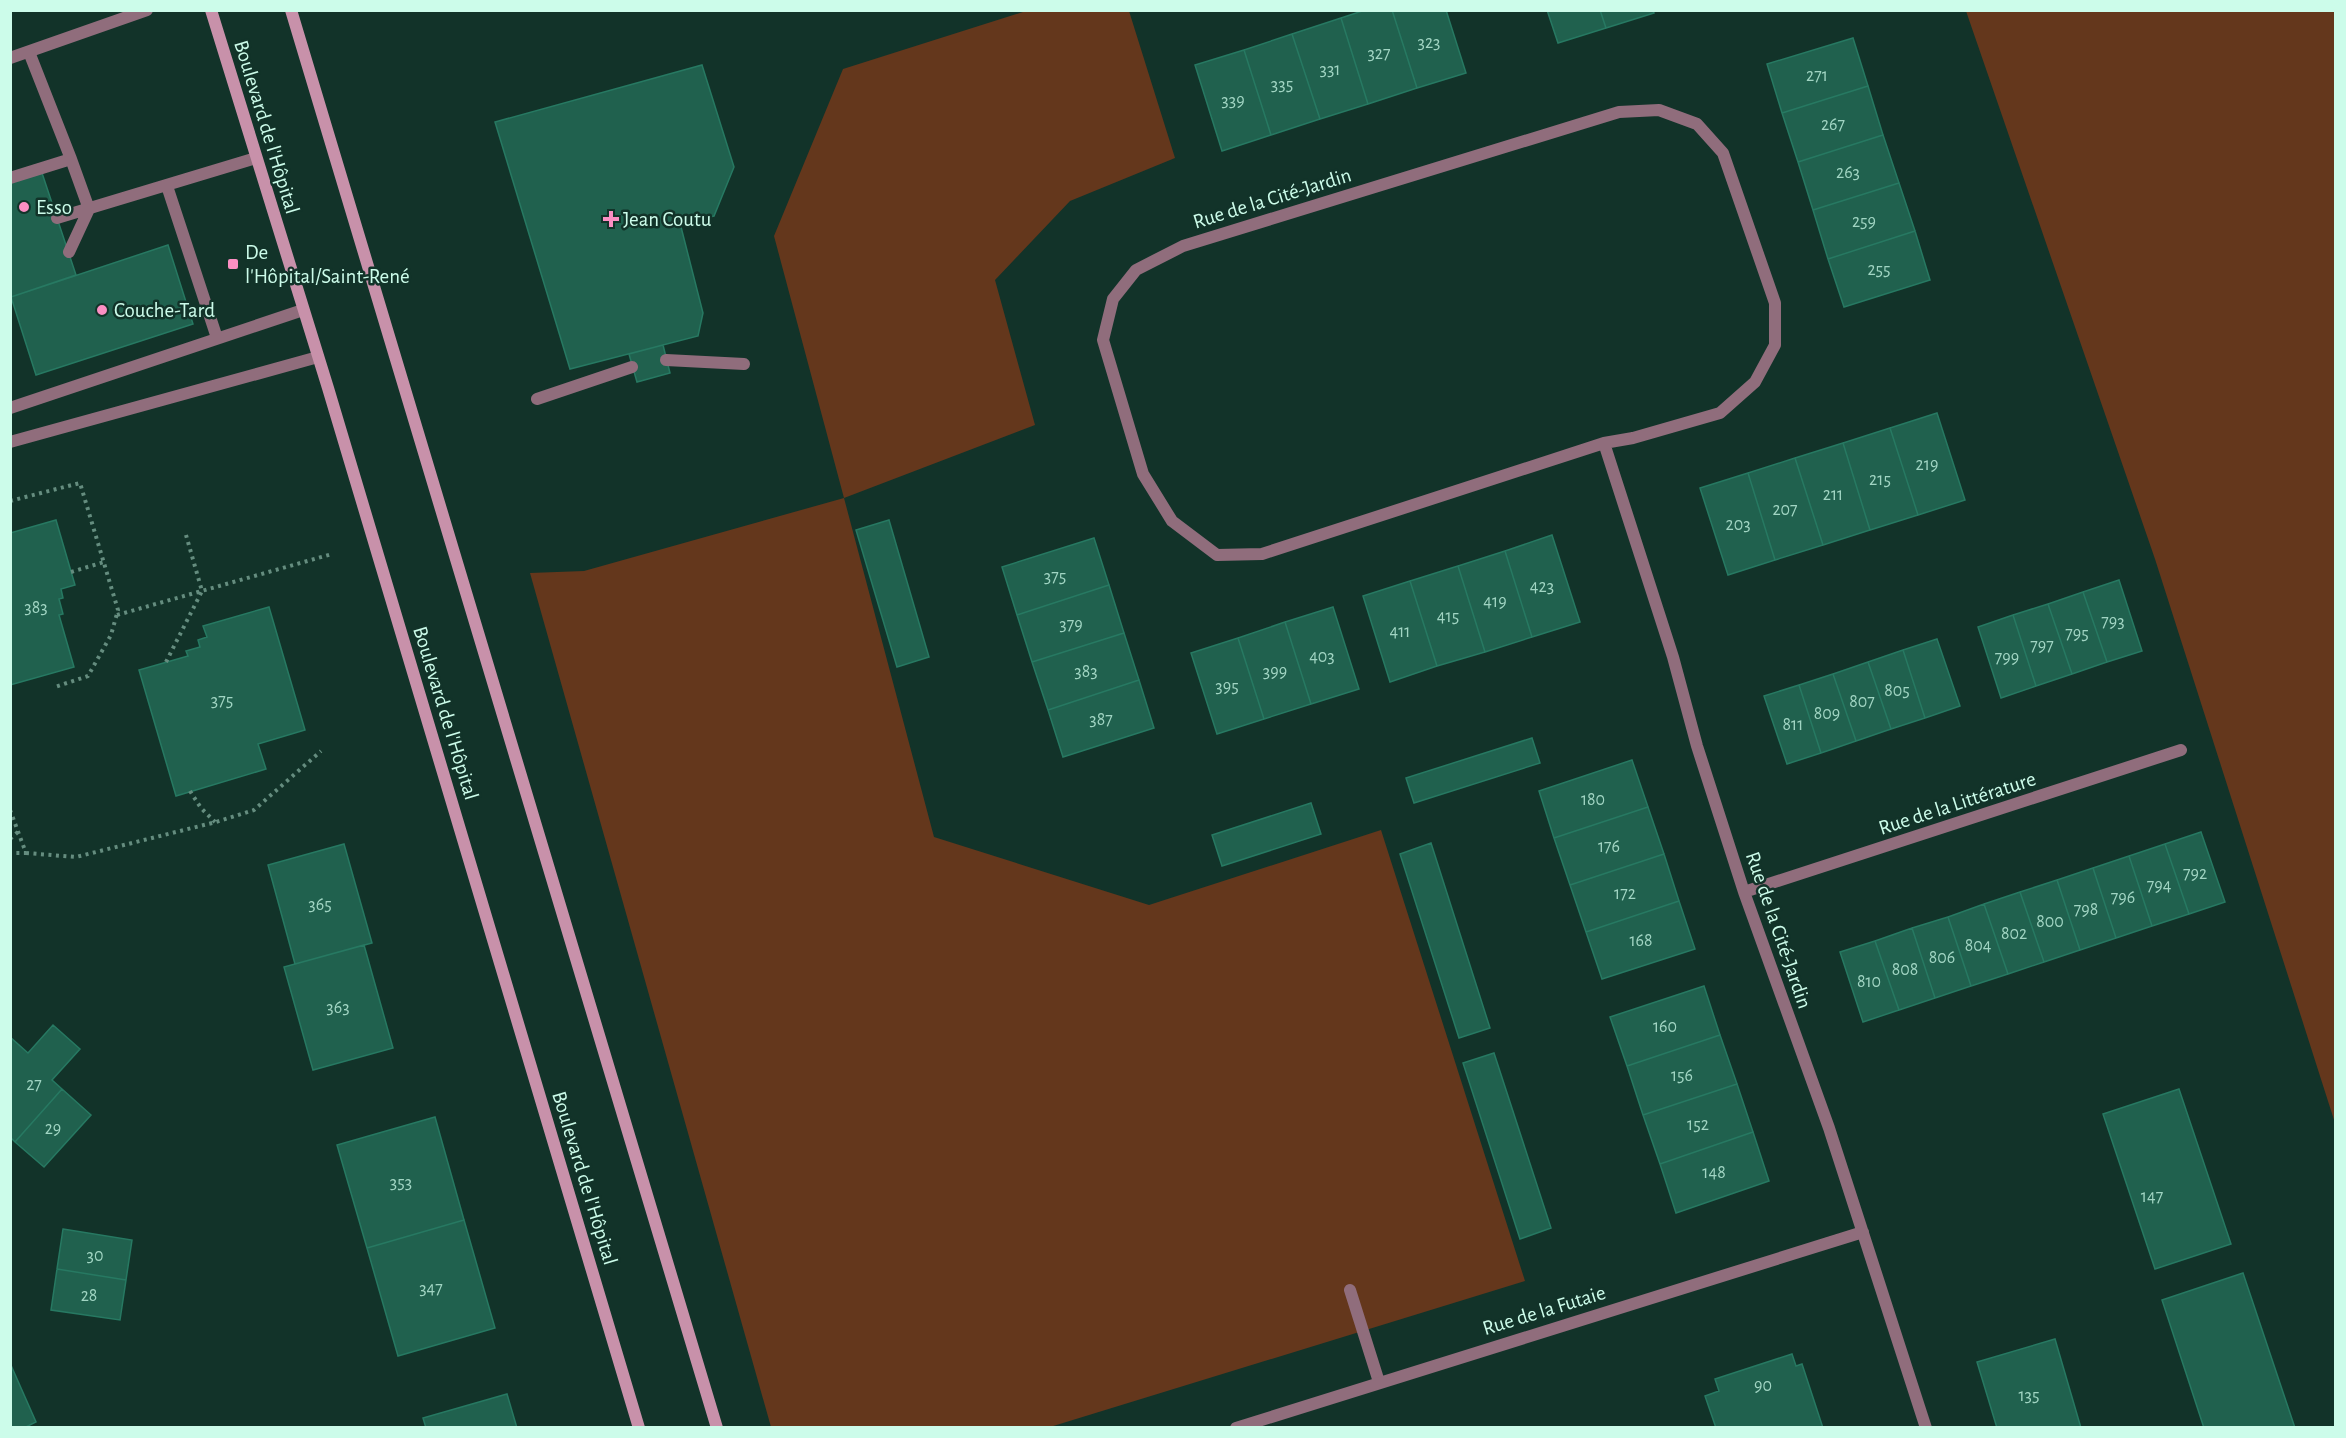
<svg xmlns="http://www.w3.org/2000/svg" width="2346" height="1438" viewBox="0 0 2346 1438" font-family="'Alegreya Sans',sans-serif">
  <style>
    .green { fill: #64371c }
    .building { fill: #20614e; stroke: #277962; stroke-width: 1.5 }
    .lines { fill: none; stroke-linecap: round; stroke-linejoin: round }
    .path { stroke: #658d7f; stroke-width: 4; stroke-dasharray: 3 4.5; stroke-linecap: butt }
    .service { stroke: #906d7c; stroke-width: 12 }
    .minor { stroke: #906d7c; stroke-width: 12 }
    .tertiary { stroke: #906d7c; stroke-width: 12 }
    .secondary { stroke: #c891aa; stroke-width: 12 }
    .poi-dot { fill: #fb8fc3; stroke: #123329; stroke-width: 2 }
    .labels { text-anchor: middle; stroke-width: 5; stroke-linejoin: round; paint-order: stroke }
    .number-label { font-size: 18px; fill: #a1d5c3 }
    .street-label { font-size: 21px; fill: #ccfcea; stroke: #123329 }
    .poi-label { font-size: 21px; fill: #ccfcea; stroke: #123329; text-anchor: start }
  </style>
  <rect width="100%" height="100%" fill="#123329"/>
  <path class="green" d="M1026 11H1129L1175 158 1070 201 995 280 1035 425 844 498 934 837 1149 905 1381 830 1525 1281 1050 1427H771L530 573 584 571 844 498 774 236 843 69Z
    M1966 11H2335V1123L2155 559Z"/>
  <path class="building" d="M1365 10H1392L1417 88 1368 104 1341 18Z
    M1392 10H1446L1466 73 1417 88Z
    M1547 10H1600L1606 28 1558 43Z
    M1600 10H1653L1654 13 1606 28Z
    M1341 18 1368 104 1320 119 1292 34Z
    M1292 34 1320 119 1271 135 1244 50Z
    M1853 38 1868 86 1782 113 1767 64Z
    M1244 50 1271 135 1222 151 1195 65Z
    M702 65 734 167 714 216 680 223 703 313 698 336 570 369 495 122Z
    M1868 86 1883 135 1798 162 1782 113Z
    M1883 135 1899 183 1813 210 1798 162Z
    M42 173 76 275 11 297 10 183Z
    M1899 183 1915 231 1828 259 1813 210Z
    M1915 231 1930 280 1844 307 1828 259Z
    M168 245 193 324 36 375 11 297Z
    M663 345 670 373 637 382 629 354Z
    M1937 413 1965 500 1918 515 1890 428Z
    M1890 428 1918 515 1870 530 1843 443Z
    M1843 443 1870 530 1823 545 1795 458Z
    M1795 458 1823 545 1775 560 1748 473Z
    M1748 473 1775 560 1728 575 1700 488Z
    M56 520 75 585 61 589 63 598 59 599 63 614 59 615 74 667 10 685V533Z
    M889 520 929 657 897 667 856 530Z
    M1552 535 1580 622 1532 637 1505 551Z
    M1094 538 1109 585 1017 615 1002 567Z
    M1505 551 1532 637 1485 652 1458 566Z
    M1458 566 1485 652 1437 666 1410 581Z
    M2119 580 2142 651 2107 662 2083 592Z
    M1410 581 1437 666 1390 682 1363 596Z
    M1109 585 1124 633 1032 662 1017 615Z
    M2083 592 2107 662 2072 674 2048 604Z
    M2048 604 2072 674 2036 686 2013 615Z
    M269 607 305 730 258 744 266 769 176 796 139 670 188 656 186 651 200 647 198 640 207 637 203 626Z
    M1333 607 1359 689 1311 704 1285 622Z
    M2013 615 2036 686 2001 698 1978 627Z
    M1285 622 1311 704 1264 719 1238 638Z
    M1124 633 1139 680 1048 710 1032 662Z
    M1238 638 1264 719 1217 734 1191 653Z
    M1937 639 1960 706 1925 718 1903 650Z
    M1903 650 1925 718 1891 729 1868 662Z
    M1868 662 1891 729 1856 741 1833 674Z
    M1833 674 1856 741 1821 753 1799 685Z
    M1139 680 1154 728 1063 757 1048 710Z
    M1799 685 1821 753 1787 764 1764 696Z
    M1532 738 1540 763 1414 803 1406 778Z
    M1632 760 1648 807 1554 838 1539 791Z
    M1311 803 1321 834 1222 866 1212 835Z
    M1648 807 1664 854 1570 885 1554 838Z
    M2201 832 2225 902 2189 914 2165 844Z
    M1431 843 1490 1028 1459 1038 1400 854Z
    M344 844 372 943 295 964 268 865Z
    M2165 844 2189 914 2152 926 2129 856Z
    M1664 854 1679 901 1586 932 1570 885Z
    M2129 856 2152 926 2116 938 2093 868Z
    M2093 868 2116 938 2080 950 2057 880Z
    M2057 880 2080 950 2044 962 2020 892Z
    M2020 892 2044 962 2008 974 1984 904Z
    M1679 901 1695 949 1602 979 1586 932Z
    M1984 904 2008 974 1971 986 1948 917Z
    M1948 917 1971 986 1935 998 1912 928Z
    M1912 928 1935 998 1899 1010 1875 941Z
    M1875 941 1899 1010 1863 1022 1840 952Z
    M364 945 393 1048 313 1070 284 967Z
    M1704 986 1720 1035 1627 1066 1610 1017Z
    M53 1025 80 1049 52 1080 62 1089 15 1142 10 1137V1037L28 1053Z
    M1720 1035 1737 1084 1643 1115 1627 1066Z
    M1494 1053 1551 1228 1520 1239 1463 1063Z
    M1737 1084 1753 1132 1660 1164 1643 1115Z
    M62 1089 91 1115 44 1167 15 1142Z
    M2179 1089 2231 1244 2155 1269 2103 1114Z
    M435 1117 464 1220 367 1248 337 1145Z
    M1753 1132 1769 1181 1676 1213 1660 1164Z
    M464 1220 495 1328 398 1356 367 1248Z
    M63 1229 132 1240 126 1280 57 1269Z
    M57 1269 126 1280 120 1320 51 1310Z
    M2243 1273 2295 1428H2204L2162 1300Z
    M2055 1339 2081 1428H1997L1977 1362Z
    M1792 1354 1796 1366 1802 1364 1823 1428H1716L1705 1396 1719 1391 1715 1379Z
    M10 1363 36 1422 24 1428H10Z
    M507 1394 517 1428H426L423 1418Z"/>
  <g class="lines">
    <path class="path" d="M10 501 80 483 118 610 111 635 88 676 55 687
      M71 572 104 562
      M117 615 332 554
      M166 662 202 591 186 535
      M190 791 201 808 215 822
      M10 810 26 853H10
      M10 839 18 832
      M26 853 76 857 216 822 254 810 321 751"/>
    <path class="service" d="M10 178 71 159 29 52
      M167 186 217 338
      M57 218 256 158
      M69 252 89 209 71 159
      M666 360 744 364
      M537 399 632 367
      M10 408 303 310
      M10 442 318 357
      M1350 1290 1379 1382"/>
    <path class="minor" d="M1659 110 1697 124 1723 153 1775 303V345L1755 382 1720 413 1633 438 1604 443 1262 554 1217 555 1172 521 1143 474 1103 340 1113 299 1136 270 1183 246 1619 112Z
      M1604 443 1673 657 1697 746 1744 892 1829 1128 1926 1428
      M1744 892 2181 750
      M1236 1428 1863 1232"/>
    <path class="tertiary" d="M10 58 147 10"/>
    <path class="secondary" d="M211 10 328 388 639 1428
      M291 10 717 1428"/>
  </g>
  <g class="poi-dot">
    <circle cx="24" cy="207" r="6"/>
    <path d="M608 210h6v6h6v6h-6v6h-6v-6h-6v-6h6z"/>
    <rect x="227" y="258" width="12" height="12" rx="3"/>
    <circle cx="102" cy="310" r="6"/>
  </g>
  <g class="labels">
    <g class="number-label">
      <text x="1429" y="48">323</text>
      <text x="1379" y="59">327</text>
      <text x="1330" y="75">331</text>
      <text x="1817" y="81">271</text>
      <text x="1282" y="90">335</text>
      <text x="1233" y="106">339</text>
      <text x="1833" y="130">267</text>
      <text x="1848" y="178">263</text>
      <text x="1864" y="227">259</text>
      <text x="1879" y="275">255</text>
      <text x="1927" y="470">219</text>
      <text x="1880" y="485">215</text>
      <text x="1833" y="500">211</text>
      <text x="1785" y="515">207</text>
      <text x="1738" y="530">203</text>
      <text x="1055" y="582">375</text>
      <text x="1542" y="592">423</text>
      <text x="1495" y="607">419</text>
      <text x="36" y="613">383</text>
      <text x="1448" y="622">415</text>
      <text x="2113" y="627">793</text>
      <text x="1071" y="630">379</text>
      <text x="1400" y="637">411</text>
      <text x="2077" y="639">795</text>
      <text x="2042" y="651">797</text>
      <text x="1322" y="662">403</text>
      <text x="2007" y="663">799</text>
      <text x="1086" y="677">383</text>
      <text x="1275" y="677">399</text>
      <text x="1227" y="692">395</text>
      <text x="1897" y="696">805</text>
      <text x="222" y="706">375</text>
      <text x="1862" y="707">807</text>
      <text x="1827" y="719">809</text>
      <text x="1101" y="725">387</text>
      <text x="1793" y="730">811</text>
      <text x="1593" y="805">180</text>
      <text x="1609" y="852">176</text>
      <text x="2195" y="879">792</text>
      <text x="2159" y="891">794</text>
      <text x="1625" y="899">172</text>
      <text x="2123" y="903">796</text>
      <text x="320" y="910">365</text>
      <text x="2086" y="915">798</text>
      <text x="2050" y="927">800</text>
      <text x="2014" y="939">802</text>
      <text x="1641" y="946">168</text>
      <text x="1978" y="951">804</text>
      <text x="1942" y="963">806</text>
      <text x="1905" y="975">808</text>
      <text x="1869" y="987">810</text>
      <text x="338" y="1013">363</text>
      <text x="1665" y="1032">160</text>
      <text x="1682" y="1081">156</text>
      <text x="34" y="1090">27</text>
      <text x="1698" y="1130">152</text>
      <text x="53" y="1134">29</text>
      <text x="1714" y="1178">148</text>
      <text x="401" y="1188">353</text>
      <text x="2152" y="1202">147</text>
      <text x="95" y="1261">30</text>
      <text x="431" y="1294">347</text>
      <text x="89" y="1301">28</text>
      <text x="1763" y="1391">90</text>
      <text x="2029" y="1401">135</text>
    </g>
    <g class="street-label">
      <text transform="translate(267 127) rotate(73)" y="7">Boulevard de l'Hôpital</text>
      <text transform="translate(1272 198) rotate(-17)" y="7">Rue de la Cité-Jardin</text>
      <text transform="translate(446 713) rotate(73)" y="7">Boulevard de l'Hôpital</text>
      <text transform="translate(1957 803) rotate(-18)" y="7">Rue de la Littérature</text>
      <text transform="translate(1779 930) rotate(71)" y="7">Rue de la Cité-Jardin</text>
      <text transform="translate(585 1178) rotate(73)" y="7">Boulevard de l'Hôpital</text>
      <text transform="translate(1544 1310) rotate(-17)" y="7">Rue de la Futaie</text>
    </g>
    <g class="poi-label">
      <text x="36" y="214">Esso</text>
      <text x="623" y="226">Jean Coutu</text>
      <text x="245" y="259">De<tspan x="245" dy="24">l'Hôpital/Saint-René</tspan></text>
      <text x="114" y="317">Couche-Tard</text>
    </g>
  </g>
  <rect width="2346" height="1438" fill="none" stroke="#ccfcea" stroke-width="24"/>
</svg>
